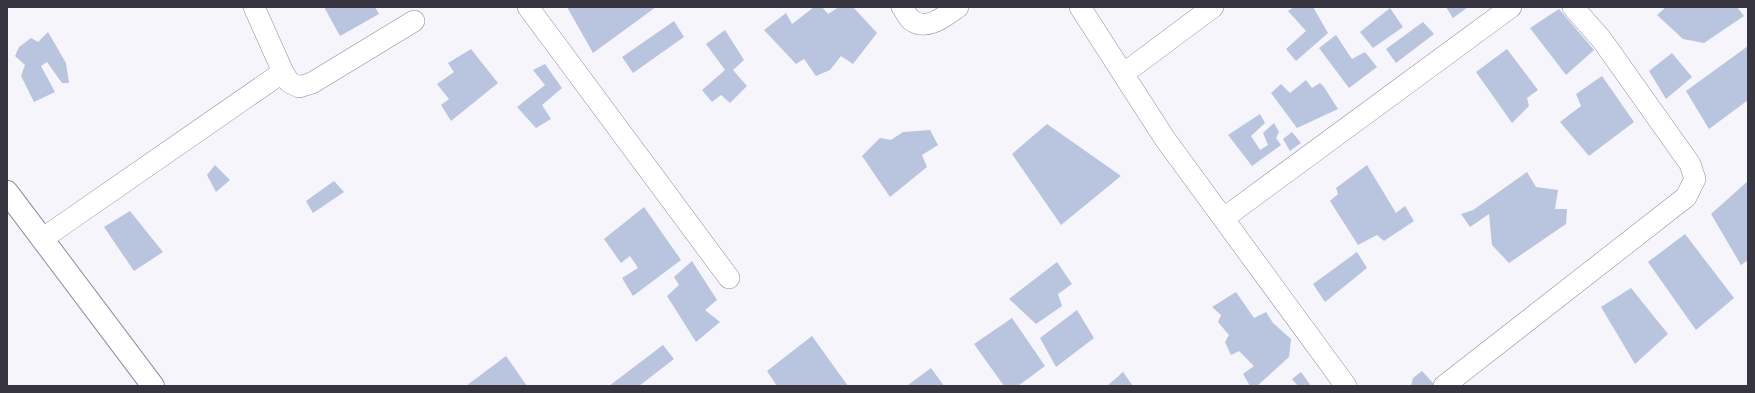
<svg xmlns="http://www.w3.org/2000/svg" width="1755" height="393" viewBox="0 0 1755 393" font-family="'Exo 2',sans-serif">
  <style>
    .building { fill: #b9c4de }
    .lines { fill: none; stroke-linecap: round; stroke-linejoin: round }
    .minor-casing { stroke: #8e8ba4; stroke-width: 22 }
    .tertiary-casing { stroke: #8e8ba4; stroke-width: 24 }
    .minor { stroke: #fff; stroke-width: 21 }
    .tertiary { stroke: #fff; stroke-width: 22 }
  </style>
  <rect width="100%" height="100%" fill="#f6f5fb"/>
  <path class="building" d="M324 7H375L379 14 340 36Z
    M567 7H656L593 53Z
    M814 7H822L828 14 839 7H853L877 33 853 64 841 56 830 70 816 76 804 59 796 64 764 30 786 13 792 24Z
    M1294 7H1313L1328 33 1296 61 1286 49 1306 31 1288 11Z
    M1446 7H1468L1453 18Z
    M1666 7H1737L1744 16 1704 43 1683 39 1657 15Z
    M1390 8 1403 27 1373 48 1360 32Z
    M1559 9 1594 50 1566 75 1530 28Z
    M674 21 684 37 633 73 622 57Z
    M1423 22 1434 34 1396 63 1386 49Z
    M725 30 744 60 733 70 747 86 730 103 721 95 712 102 702 90 725 70 706 44Z
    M48 32 66 63 69 83H62L47 62 41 66 55 92 34 102 21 76 25 65 15 56 19 47 31 38 38 42Z
    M1336 35 1352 59 1365 52 1377 67 1349 88 1319 48Z
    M1748 46V100L1709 129 1686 91Z
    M471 49 498 83 451 121 441 105 449 99 437 84 454 72 448 63Z
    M1507 49 1538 90 1527 98 1529 106 1512 123 1476 72Z
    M1672 53 1692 77 1666 99 1649 71Z
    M545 64 562 88 542 105 551 119 536 128 517 107 545 85 533 70Z
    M1602 76 1634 122 1589 156 1560 122 1581 106 1576 94Z
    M1306 80 1312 88 1320 83 1324 87 1338 109 1297 128 1271 93 1281 84 1290 93Z
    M1260 114 1265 123 1251 136 1260 150 1268 145 1263 133 1274 123 1279 132 1276 138 1281 145 1252 166 1228 135Z
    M1047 124 1121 176 1061 225 1012 154Z
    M930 130 938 145 922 155 927 167 890 197 862 156 880 138 891 140 903 132Z
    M1292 132 1301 143 1290 151 1283 139Z
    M215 165 230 180 216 192 207 175Z
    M1367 165 1396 213 1405 206 1414 221 1384 241 1377 235 1358 245 1330 201 1338 194 1336 188Z
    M1527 172 1536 187 1558 190 1555 209H1567L1566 224 1509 263 1492 245 1489 214 1470 227 1461 214 1473 210Z
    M334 181 344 192 313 213 306 201Z
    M1748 181V260L1741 265 1711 214Z
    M644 207 681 260 633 296 622 278 638 268 630 256 621 263 604 239Z
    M130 211 163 252 134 271 104 227Z
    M1685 234 1734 298 1696 330 1648 262Z
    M1357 252 1367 268 1325 302 1313 284Z
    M692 261 717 300 705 310 720 322 696 342 667 296 679 285 674 277Z
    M1057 262 1072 284 1058 294 1062 306 1036 324 1009 299Z
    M1631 288 1668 334 1635 364 1601 307Z
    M1236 292 1254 318 1266 312 1273 323 1291 339 1289 357 1257 386H1250L1243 374 1254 366 1239 351 1231 355 1225 342 1229 335 1218 322 1221 315 1212 307Z
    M1077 310 1094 338 1056 367 1040 338Z
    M1012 318 1045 366 1018 386H1004L974 344Z
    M812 336 848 386H777L767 371Z
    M663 345 674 359 639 386H609Z
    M506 356 527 386H466Z
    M931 368 944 386 908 385Z
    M1422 371 1434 384 1432 386H1411L1413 378Z
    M1123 372 1133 386H1107Z
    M1301 372 1311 386H1298L1292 379Z"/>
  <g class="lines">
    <defs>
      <path id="minor" d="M254 7 283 72 289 82 299 87 312 83 414 21
        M528 7 729 278
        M902 7C905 11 908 17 911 20 927 32 945 16 958 7
        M1080 7 1165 139 1346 386
        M1123 74 1213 7
        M1224 218 1511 7
        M42 239 283 72
        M1444 386 1686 197 1695 179 1690 164 1602 40 1573 7"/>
      <path id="tertiary" d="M7 192 153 386"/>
    </defs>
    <use href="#minor" class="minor-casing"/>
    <use href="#tertiary" class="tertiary-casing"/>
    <use href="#minor" class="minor"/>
    <use href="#tertiary" class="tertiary"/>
  </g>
  <rect width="1755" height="393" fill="none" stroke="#373540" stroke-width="16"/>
</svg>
